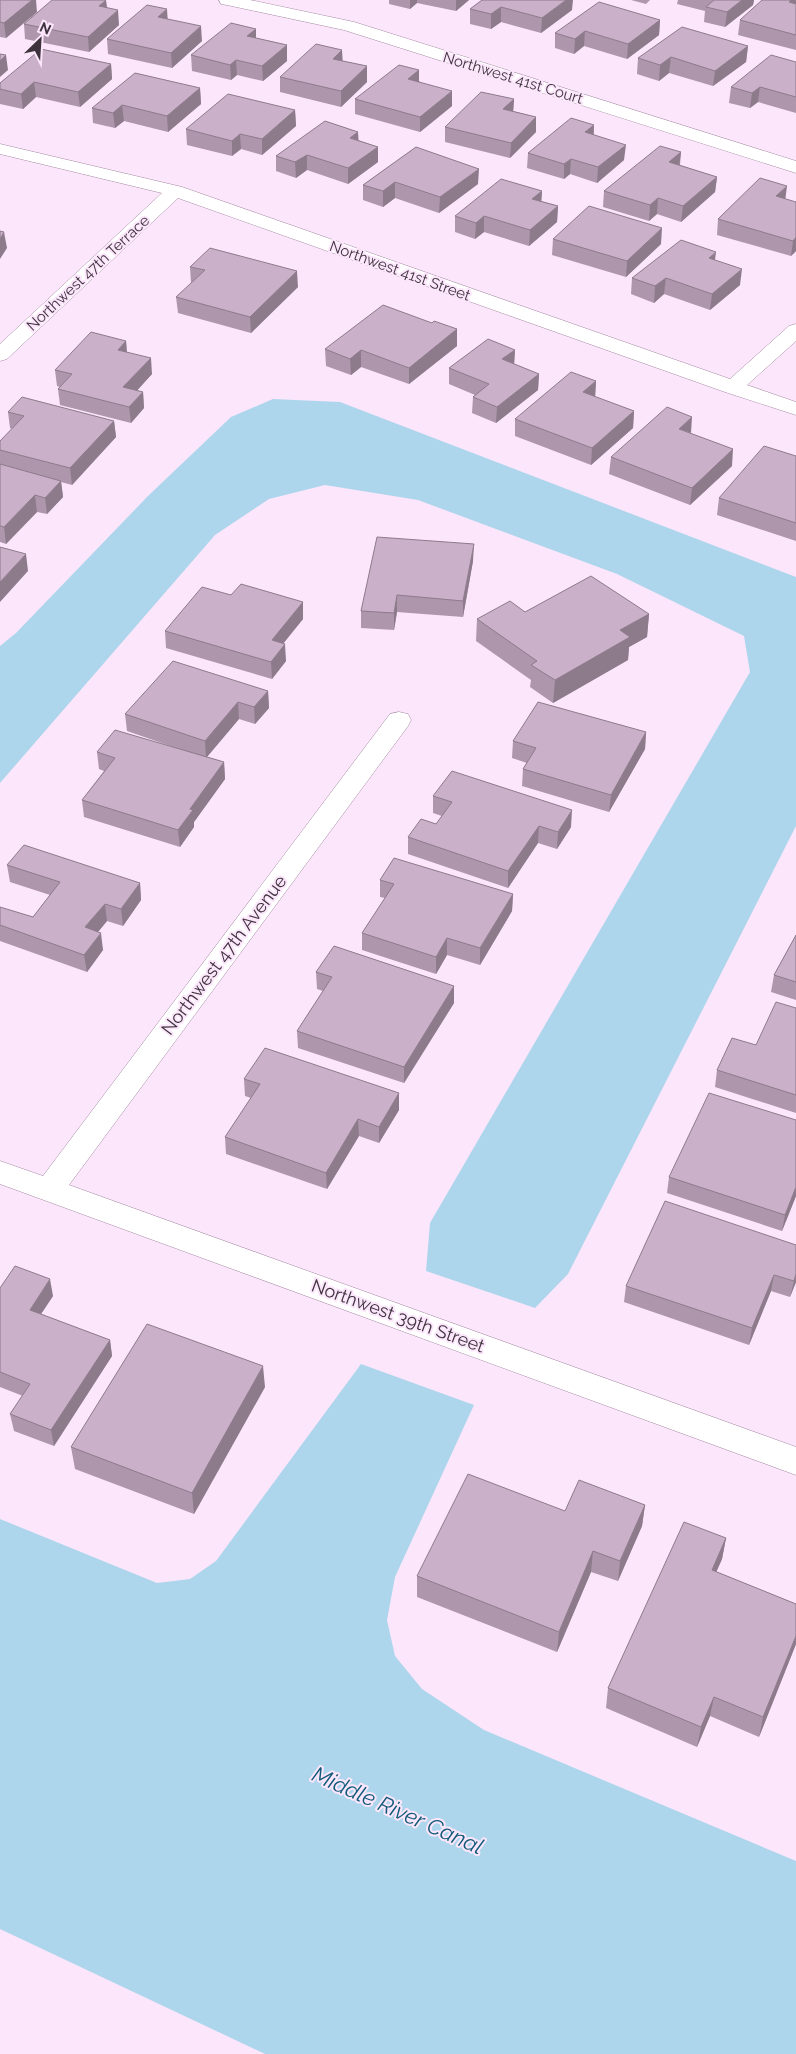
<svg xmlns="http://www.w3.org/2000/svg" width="796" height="2054" viewBox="0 0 796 2054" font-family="Raleway,sans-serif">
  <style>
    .water { fill: #add6ec }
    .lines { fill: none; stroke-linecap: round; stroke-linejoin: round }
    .street-casing { stroke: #a48ba2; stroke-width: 1 }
    .street { fill: #fff; fill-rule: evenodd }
    .wall { fill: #ae97ac }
    .shaded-wall { fill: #8d7b8c }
    .building { fill: #cab0c8; stroke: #8d7b8c }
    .labels { text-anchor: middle; stroke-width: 4; stroke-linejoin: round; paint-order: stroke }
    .far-street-label { font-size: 15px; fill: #3e333d; stroke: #fce6fb }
    .street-label { font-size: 18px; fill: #3e333d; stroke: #fce6fb }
    .near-water-label { font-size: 22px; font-style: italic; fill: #105b79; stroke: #fce6fb }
  </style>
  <rect width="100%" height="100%" fill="#fce6fb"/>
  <path class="water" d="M273 399 340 402 796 577V826L568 1274 535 1308 426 1271 430 1223 750 672 744 636 617 574 418 500 325 485 269 499 215 535 0 783V646L16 633 148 496 231 417Z
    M361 1364 474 1405 395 1577 387 1620 395 1656 422 1689 484 1730 796 1861V2054H265L0 1929V1519L157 1583 190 1579 216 1561Z"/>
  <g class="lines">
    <defs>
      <path id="street" d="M219 0H250L354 22 796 161V173L344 30 227 5 221 4Z
        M0 144 182 187 730 379 789 326 796 324V341L747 385 796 402V415L725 392 178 198 7 359 0 361V344L162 193 0 154Z
        M399 712 408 714 411 720 408 726 69 1185 796 1447V1475L0 1184V1161L43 1176 390 714Z"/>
    </defs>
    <use href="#street" class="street-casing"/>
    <use href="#street" class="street"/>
  </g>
  <path class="wall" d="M0 0 37 12 6 38 0 37Z
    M389 0H469L456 11 417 3 410 9 389 4Z
    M482 0 572 10 541 33 501 22 491 29 470 24V9Z
    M631 0H650L646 4Z
    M678 0H754L753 5 725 27 704 22 705 11 677 4Z
    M796 0V50L738 35 740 20Z
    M167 9V19L202 41 172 68 108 54 107 39Z
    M660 20 659 35 627 59 584 46 574 54 555 48V33Z
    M24 24 119 25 89 52 25 39Z
    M256 29V38L287 45V61L263 81 237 75 231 80 192 71 191 55Z
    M748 46 746 62 713 86 669 73 659 81 637 74 638 58Z
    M343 61 367 66V82L341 107 280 92V77Z
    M796 62V113L758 102 750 108 729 103 731 87Z
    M111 64 112 79 80 107 36 97 23 109 0 104V83Z
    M419 70V81L452 106 420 132 355 114V99Z
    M200 88 201 104 168 132 124 121 115 128 93 123 92 108Z
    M514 99 513 111 536 117V132L510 158 445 142V127Z
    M295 110 296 126 262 155 241 149 232 156 187 145 186 129Z
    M594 125V135L624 160 597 183 570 174 564 179 527 168 528 153Z
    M358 132V140L378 147V162L348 184 307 170 296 178 276 171V156Z
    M416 147 478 184 439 213 395 198 383 207 363 200V185Z
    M681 152 680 165 717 177 715 192 681 222 657 214 649 221 603 207 604 191Z
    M542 191 541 201 558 206 557 222 529 246 484 232 475 239 455 232V216Z
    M785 199 796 251 791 256 717 235 718 219Z
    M553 239 661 244 626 277 552 255Z
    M715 260 740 285 710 310 664 294 654 303 631 294 632 278Z
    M190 267 298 287 251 333 178 313 176 297 192 283H191Z
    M432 323 457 329V346L409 384 361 367 351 375 326 366 325 349Z
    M126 341 127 352 152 374 137 390 143 392 144 408 131 423 60 405 58 389 60 387 57 386 55 370Z
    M515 350 514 364 539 374 538 390 496 423 472 413 473 397 475 395 449 384V368Z
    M596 381 595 397 634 411 633 428 591 465 515 436V419Z
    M8 412 114 421 116 437 72 485 61 482 63 497 47 514 37 512 6 544 0 542V441L12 429 10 428Z
    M691 433 732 466 690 505 609 474 611 457Z
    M796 456V541L717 515 719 498Z
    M473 561 463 617 397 612 394 630 361 628V611Z
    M231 595 303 602V619L283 644 286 661 272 679 166 648 165 631Z
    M525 612 649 614 647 637 629 647 628 660 553 703 530 687 531 680 476 641 477 619Z
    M268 691 269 708 255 724 239 719 207 757 224 762 225 779 194 822V827L180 847 84 817 82 800 104 771 99 769 97 752 179 749 127 731 125 714Z
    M646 732 645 749 609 812 522 786 523 769 527 763 512 758 513 741Z
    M433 796 571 827 557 849 538 843 508 888 408 854V837L436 824 442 816 433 813Z
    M7 865 140 883 141 900 123 926 107 921 98 932 103 950 87 972 0 941V907L33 917 50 895 10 882Z
    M380 880 513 894 512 911 480 965 447 955 436 974 362 950V933L385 898 380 897Z
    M796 935V1000L771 992 774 975Z
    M316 972 454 1003 404 1083 298 1048 297 1031 323 991 317 989Z
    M796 1008V1113L715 1087 717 1070 756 1045Z
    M244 1079 399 1093V1110L379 1143 359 1136 327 1189 226 1154 225 1137 251 1098 245 1096Z
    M796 1120V1196L782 1231 667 1193 669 1177Z
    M796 1245V1282L790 1297 771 1291 749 1345 624 1302 626 1286Z
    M0 1288 53 1296 41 1314 110 1340 112 1356 54 1446 14 1431 10 1414 23 1396 0 1387Z
    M265 1387 194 1514 75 1469 71 1447Z
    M645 1505 642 1526 618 1581 591 1572 557 1652 417 1597V1576L565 1511Z
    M726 1538 722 1559 716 1572 796 1604V1644L759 1737 710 1716 697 1747 606 1708 608 1688Z"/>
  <path class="shaded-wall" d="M32 0H36L37 12 6 38 4 23Z
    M106 0 108 14 99 6Z
    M410 0H417V3L410 9Z
    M456 0H469L456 11Z
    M566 0H573L572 10 541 33 542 18Z
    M742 0H754L753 5 725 27 727 12Z
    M791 0H796V8L789 2Z
    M501 7V22L491 29V14Z
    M167 9 168 24 158 17Z
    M118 10 119 25 89 52 88 37Z
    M660 20 659 35 627 59 628 44Z
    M201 26 202 41 172 68 171 53Z
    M256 29V44L247 36Z
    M585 31 584 46 574 54 575 39Z
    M287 45V61L263 81 262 66Z
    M748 46 746 62 713 86 715 71Z
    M342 50 343 66 333 59Z
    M6 55 8 70 0 77V61Z
    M671 57 669 73 659 81 660 65Z
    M236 60 237 75 231 80 230 65Z
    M111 64 112 79 80 107 78 92Z
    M367 66V82L341 107V91Z
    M419 70V85L408 79Z
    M34 82 36 97 23 109 21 94Z
    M760 87 758 102 750 108 752 93Z
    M200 88 201 104 168 132 167 116Z
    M452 91V106L420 132V117Z
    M514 99 513 115 503 109Z
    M122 105 124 121 115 128 113 113Z
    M295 110 296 126 262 155V139Z
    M536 117V132L510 158 511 143Z
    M594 125 593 140 585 132Z
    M358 132 359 147 350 138Z
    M240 134 241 149 232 156V141Z
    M626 145 624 160 597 183 598 167Z
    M378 147V162L348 184V168Z
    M681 152 679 168 669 162Z
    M307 155V170L296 178 295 162Z
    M571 159 570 174 564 179V164Z
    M479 169 478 184 439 213 440 197Z
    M717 177 715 192 681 222 683 206Z
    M395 182V198L383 207V191Z
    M787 186 785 202 776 196Z
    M542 191 541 207 532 199Z
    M658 198 657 214 649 221 650 205Z
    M558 206 557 222 529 246 530 230Z
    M484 216V232L475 239 476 223Z
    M662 228 661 244 626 277 627 261Z
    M4 232 7 248 0 259V239Z
    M796 237V251L791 256 793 241Z
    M716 252 714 268 709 258Z
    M742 269 740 285 710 310 712 294Z
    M297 271 298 287 251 333 250 317Z
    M666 278 664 294 654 303 655 286Z
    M457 329V346L409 384V368Z
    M126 341 127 357 118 350Z
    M361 350V367L351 375 350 359Z
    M515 350 514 366 502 359Z
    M151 358 152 374 125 404 123 387Z
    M539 374 538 390 496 423 497 407Z
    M596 381 595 398 583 392Z
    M143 392 144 408 131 423 129 407Z
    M634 411 633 428 591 465 592 448Z
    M692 417 691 433 679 429Z
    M114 421 116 437 72 485 70 468Z
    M733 449 732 466 690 505 692 488Z
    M61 481 63 497 47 514 45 498Z
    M35 495 37 512 6 544 4 527Z
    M474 544 473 561 463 617V601Z
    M26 554 28 571 0 602V582Z
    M397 595V612L394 630V613Z
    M303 602V619L272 657V640Z
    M649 614 647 637 629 647 628 660 553 703 555 680 620 630Z
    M285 644 286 661 272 679 271 662Z
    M268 691 269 708 255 724 254 707Z
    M238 702 239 719 206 758 205 741Z
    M646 732 645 749 609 812 611 795Z
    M224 762 225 779 194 822V827L180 847 178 830 190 809Z
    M572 810 571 827 557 849 558 832Z
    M539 826 538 843 508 888V871Z
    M140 883 141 900 123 926 121 909Z
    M513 894 512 911 480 965V948Z
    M105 904 107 921 88 944 85 927Z
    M101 933 103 950 87 972 84 955Z
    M447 938V955L436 974V957Z
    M454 986V1003L404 1083V1067Z
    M399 1093V1110L379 1143V1127Z
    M358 1119 359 1136 327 1189 326 1173Z
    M796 1187V1196L782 1231 785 1215Z
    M796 1274V1282L790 1297 794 1281Z
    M774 1275 771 1291 749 1345 752 1328Z
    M50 1279 53 1296 33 1326 30 1310Z
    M110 1340 112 1356 54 1446 51 1430Z
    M263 1366 265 1387 194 1514 192 1493Z
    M645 1505 642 1526 618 1581 620 1561Z
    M726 1538 722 1559 708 1591 712 1570Z
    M593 1551 591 1572 557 1652 559 1632Z
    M796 1636V1644L759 1737 763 1717Z
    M714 1697 710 1716 697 1747 701 1727Z"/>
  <path class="building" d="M0 0H32L4 23 0 22Z
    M52 0H106L99 6 118 10 88 37 24 24Z
    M482 0H566L542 18 501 7 491 14 470 9Z
    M714 0H742L727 12 706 7Z
    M762 0H791L789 2 796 4V35L740 20Z
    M599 2 660 20 628 44 585 31 575 39 555 33Z
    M147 5 167 9 158 17 201 26 171 53 107 39Z
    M231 23 256 29 247 36 287 45 262 66 236 60 230 65 191 55Z
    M682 27 748 46 715 71 671 57 660 65 638 58Z
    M316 44 342 50 333 59 367 66 341 91 280 77Z
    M41 49 111 64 78 92 34 82 21 94 0 89V83Z
    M0 54 6 55 0 61Z
    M771 55 796 62V97L760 87 752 93 731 87Z
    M399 65 419 70 408 79 452 91 420 117 355 99Z
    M135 73 200 88 167 116 122 105 113 113 92 108Z
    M481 92 514 99 503 109 536 117 511 143 445 127Z
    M228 94 295 110 262 139 240 134 232 141 186 129Z
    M571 118 594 125 585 132 626 145 598 167 571 159 564 164 528 153Z
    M325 121 358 132 350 138 378 147 348 168 307 155 295 162 276 156Z
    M660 146 681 152 669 162 717 177 683 206 658 198 650 205 604 191Z
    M416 147 479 169 440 197 395 182 383 191 363 185Z
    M760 178 787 186 776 196 796 202V237L793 241 718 219Z
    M501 179 542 191 532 199 558 206 530 230 484 216 476 223 455 216Z
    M589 206 662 228 627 261 553 239Z
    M0 231 4 232 0 239Z
    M681 240 716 252 709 258 742 269 712 294 666 278 655 286 632 278Z
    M210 248 297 271 250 317 176 297 205 270 190 267Z
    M383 305 432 323 434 321 457 329 409 368 361 350 350 359 325 349Z
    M91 332 126 341 118 350 151 358 123 387 143 392 129 407 58 389 72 374 55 370Z
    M488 339 515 350 502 359 539 374 497 407 473 397 489 384 449 368Z
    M571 372 596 381 583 392 634 411 592 448 515 419Z
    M22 397 114 421 70 468 0 450V441L24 416 8 412Z
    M667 407 692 417 679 429 733 449 692 488 611 457Z
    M764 446 796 456V523L719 498Z
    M0 464 61 481 45 498 35 495 4 527 0 526Z
    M377 537 474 544 463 601 397 595 394 613 361 611Z
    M0 547 26 554 0 582Z
    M591 576 649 614 620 630 630 637 555 680 531 665 537 661 477 619 510 601 525 612Z
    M241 584 303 602 272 640 285 644 271 662 165 631 202 587 231 595Z
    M173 661 268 691 254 707 238 702 205 741 125 714Z
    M538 702 646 732 611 795 523 769 536 748 513 741Z
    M115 730 224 762 190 809 193 810 178 830 82 800 115 758 97 752Z
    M452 771 572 810 558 832 539 826 508 871 408 837 421 819 436 824 452 802 433 796Z
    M24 845 140 883 121 909 105 904 85 927 101 933 84 955 0 925V907L33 917 60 882 7 865Z
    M394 858 513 894 480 948 447 938 436 957 362 933 394 884 380 880Z
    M796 935V982L774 975Z
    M334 946 454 986 404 1067 297 1031 332 977 316 972Z
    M776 1002 796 1008V1095L717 1070 732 1038 756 1045Z
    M265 1048 399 1093 379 1127 358 1119 326 1173 225 1137 260 1084 244 1079Z
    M709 1093 796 1120V1187L785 1215 669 1177Z
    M665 1201 796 1245V1274L794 1281 774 1275 752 1328 626 1286Z
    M15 1266 50 1279 30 1310 110 1340 51 1430 10 1414 30 1384 0 1372V1288Z
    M147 1324 263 1366 192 1493 71 1447Z
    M468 1474 565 1511 579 1480 645 1505 620 1561 593 1551 559 1632 417 1576Z
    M684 1522 726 1538 712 1570 796 1604V1636L763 1717 714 1697 701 1727 608 1688Z"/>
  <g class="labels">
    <g class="far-street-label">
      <text transform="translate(513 78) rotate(17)" y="5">Northwest 41st Court</text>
      <text transform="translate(400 271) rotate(20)" y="5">Northwest 41st Street</text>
      <text transform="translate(88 273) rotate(-43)" y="5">Northwest 47th Terrace</text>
    </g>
    <g class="street-label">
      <text transform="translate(224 955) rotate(-53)" y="6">Northwest 47th Avenue</text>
      <text transform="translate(398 1316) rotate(20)" y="6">Northwest 39th Street</text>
    </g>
    <g class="near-water-label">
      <text transform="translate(398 1810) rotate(24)" y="8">Middle River Canal</text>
    </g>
  </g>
  <g transform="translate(40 40) rotate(25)" stroke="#fce6fb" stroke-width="4" paint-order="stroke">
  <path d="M0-4L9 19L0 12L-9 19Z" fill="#3e333d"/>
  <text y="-8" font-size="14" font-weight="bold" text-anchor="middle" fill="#3e333d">N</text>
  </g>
</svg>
